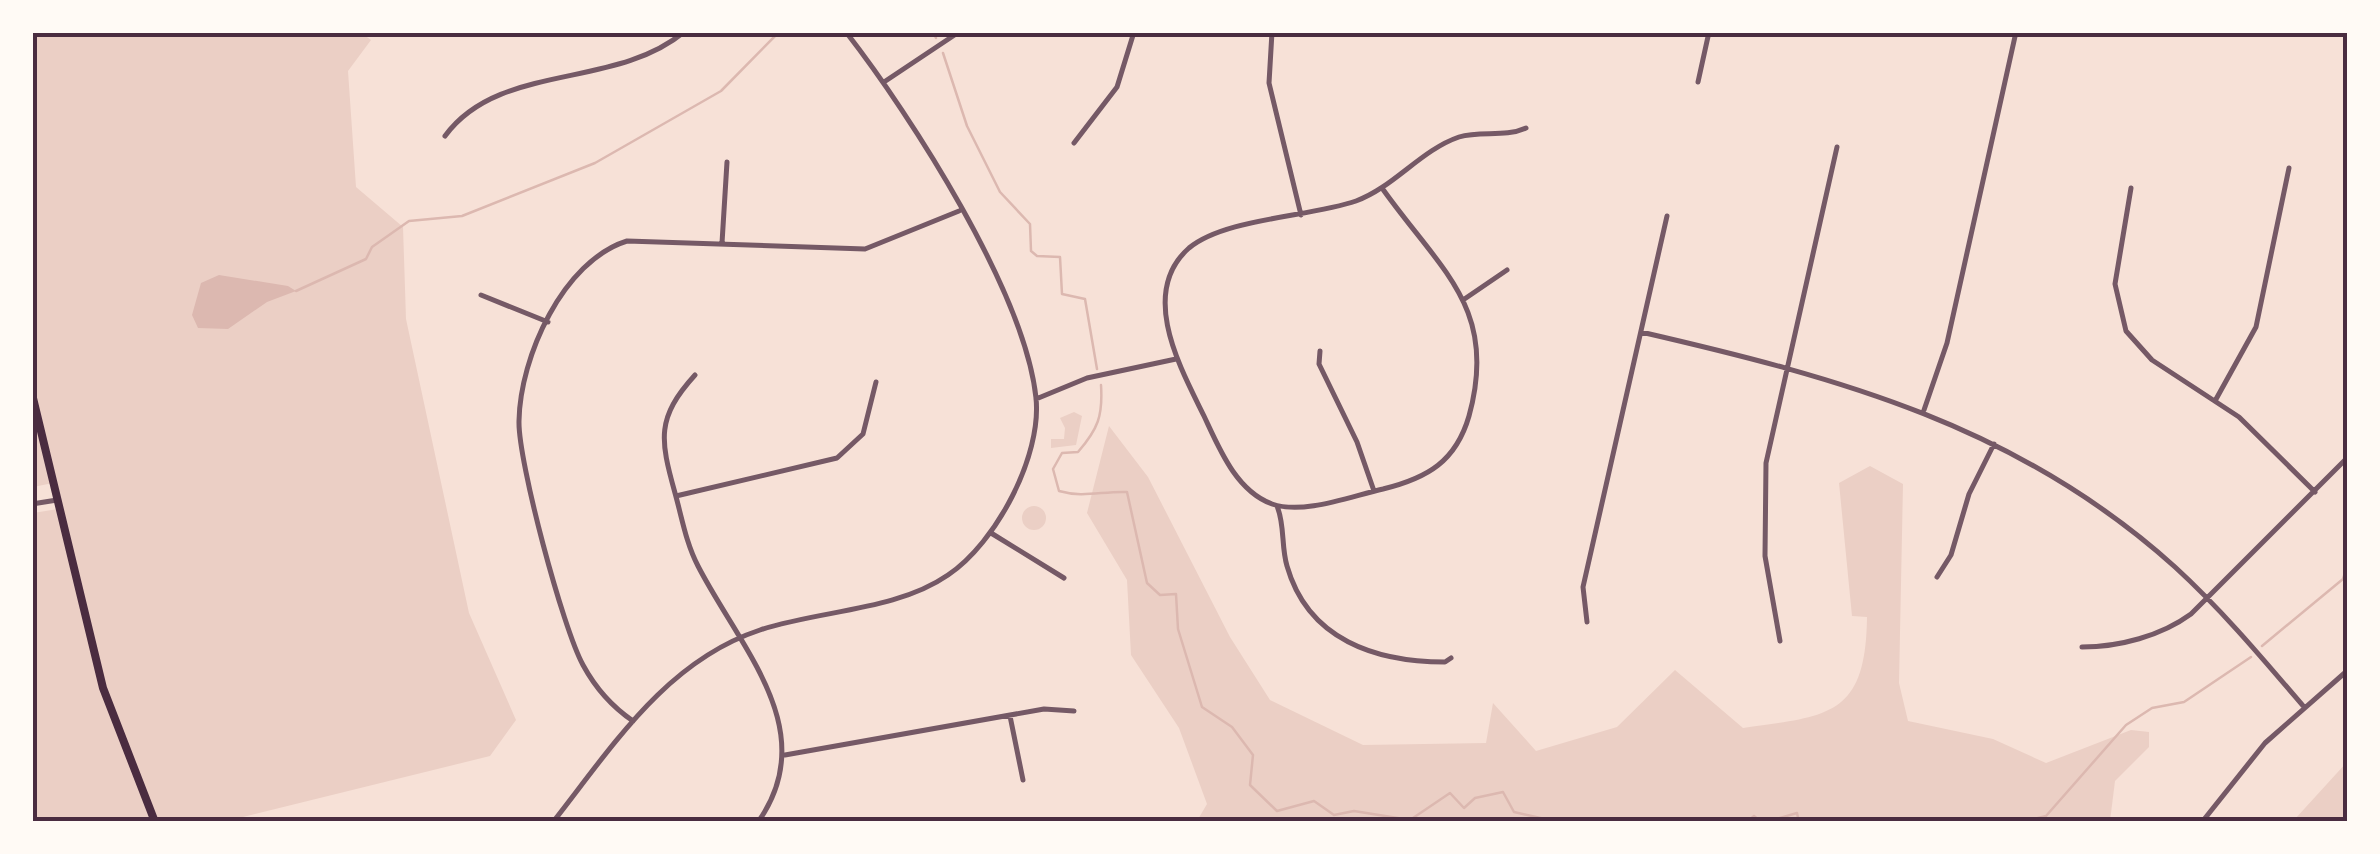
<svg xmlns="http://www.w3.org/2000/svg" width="2380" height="854" viewBox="0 0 2380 854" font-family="'Asap Condensed',sans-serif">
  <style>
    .green { fill: #ebcfc5 }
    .water { fill: #dcb8b0 }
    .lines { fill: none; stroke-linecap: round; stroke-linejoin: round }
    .stream { stroke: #dcb8b0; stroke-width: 2.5 }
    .minor { stroke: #755966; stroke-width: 5 }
    .secondary { stroke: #4a2c40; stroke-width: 8 }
    .neatline { fill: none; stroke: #4a2c40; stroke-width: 4 }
  </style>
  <rect width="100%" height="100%" fill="#f7e1d7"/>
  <path class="green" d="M360 32 371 40 348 71 356 187 403 227 406 319 469 613 516 720 490 756 227 821H33V513L58 509 53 483 33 487V33Z
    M1074 412 1082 416 1076 445 1051 448V439H1064L1065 428 1060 418Z
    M1109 426 1148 477 1230 637 1270 700 1363 745 1486 743 1493 703 1536 751 1617 727 1675 670 1743 728C1828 716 1866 717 1867 617L1852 616 1839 483 1870 466 1903 484 1899 683 1908 721 1993 739 2046 763 2131 730 2149 732V747L2115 781 2110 821H1197L1207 804 1179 728 1131 655 1127 580 1087 513Z
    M1022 518a12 12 0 1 1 24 0a12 12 0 1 1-24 0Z
    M2347 762V821H2294L2295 819Z"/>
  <path class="water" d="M219 275 288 286 296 291 267 302 228 329 198 328 192 315 201 283Z"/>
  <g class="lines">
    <path class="stream" d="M933 32 936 38
      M943 53 967 126 1000 192 1030 224 1031 251 1037 256 1060 257 1062 294 1085 299 1097 369
      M296 291 366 259 372 247 409 221 462 216 595 163 721 91 779 32
      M1101 385C1103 416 1098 429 1078 452L1062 453 1053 469 1059 491C1083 498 1102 491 1127 492L1147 583 1160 595 1176 594 1178 629 1202 707 1232 727 1253 755 1250 785 1277 811 1314 801 1334 815 1354 811 1410 820 1450 793 1464 808 1475 798 1503 792 1514 812 1558 822
      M2262 646 2343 579 2348 564
      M1707 822H1712
      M1747 822 1754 816 1761 822
      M1766 822 1797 813 1799 822
      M1811 822H1826
      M2023 822 2046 816 2126 725 2152 708 2184 702 2251 657"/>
    <path class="minor" d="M1272 32 1269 83 1301 215
      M884 82 959 32
      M1698 82 1709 32
      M445 136C499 62 614 90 684 32
      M1074 143 1117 87 1134 32
      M1382 188C1440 270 1499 308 1469 416 1456 461 1428 478 1383 489 1351 496 1304 515 1272 504 1236 491 1219 448 1204 416 1181 369 1138 293 1189 248 1225 218 1310 217 1356 201 1394 187 1421 150 1459 137 1481 130 1504 138 1526 128
      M2131 188 2115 284 2126 331 2152 360 2239 417 2315 492
      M722 243 727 162
      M481 295 548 322
      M1463 300 1507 270
      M1641 332C1840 378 2019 426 2175 567 2222 610 2263 659 2304 707
      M1320 351 1319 364 1357 442 1374 491
      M695 375C656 418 660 439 675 493 682 518 686 543 698 566 740 648 823 731 758 822
      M1036 399 1087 378 1176 359
      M2215 401 2256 327 2289 168
      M1924 410 1947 343 2016 32
      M676 496 837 458 863 434 876 382
      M32 504 57 500
      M1277 506C1285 525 1281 546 1287 566 1308 640 1376 662 1445 662L1451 658
      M991 533 1064 578
      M1937 577 1951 555 1969 494 1994 444
      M1587 622 1583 587 1667 216
      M1780 641 1765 556 1766 463 1837 147
      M2082 647C2119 647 2161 636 2191 614L2348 457
      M1010 716 1023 780
      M633 721C611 706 596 689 583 665 563 629 518 461 519 421 520 357 563 261 627 241L865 249 959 211
      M785 755 1044 709 1074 711
      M553 822C612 747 666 661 760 630 820 610 896 611 948 575 996 543 1042 456 1036 398 1025 293 912 117 846 32
      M2202 822 2265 743 2348 670"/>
    <path class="secondary" d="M32 394 103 688 155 822"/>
  </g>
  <rect width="2380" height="854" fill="none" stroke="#fffaf5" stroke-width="70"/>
  <rect x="35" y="35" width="2310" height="784" class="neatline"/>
</svg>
